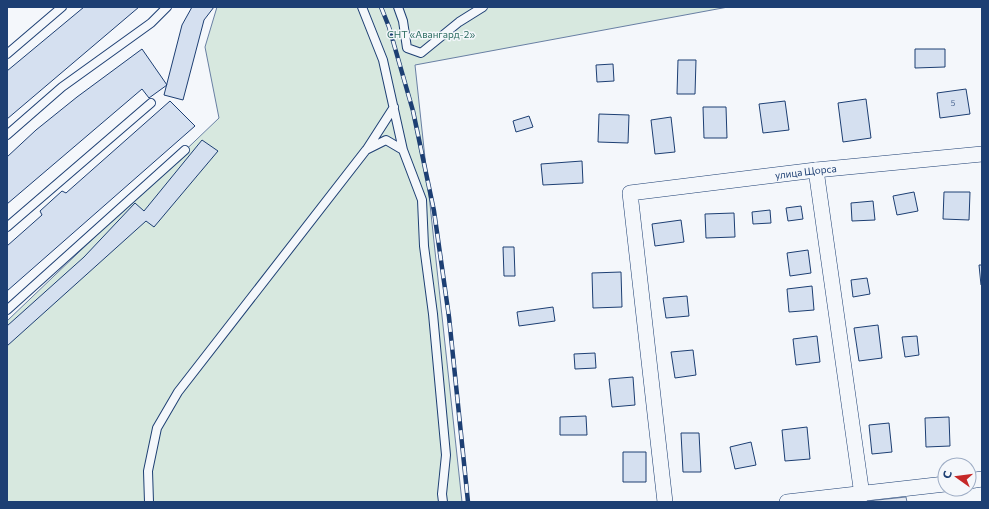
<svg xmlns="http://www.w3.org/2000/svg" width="989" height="509" viewBox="0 0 989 509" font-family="Commissioner,sans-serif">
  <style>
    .green { fill: #d7e8df; stroke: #687fa3 }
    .parking { fill: #e3e8f0; stroke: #687fa3 }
    .building { fill: #d5e0f0; stroke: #1d3f73 }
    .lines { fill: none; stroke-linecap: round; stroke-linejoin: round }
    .lane-casing { stroke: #1d3f73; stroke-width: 10 }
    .street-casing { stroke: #1d3f73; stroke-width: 16 }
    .lane { stroke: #f4f7fb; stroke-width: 8 }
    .street { stroke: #f4f7fb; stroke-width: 15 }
    .rail-casing { stroke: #1d3f73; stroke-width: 4.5 }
    .rail { stroke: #f4f7fb; stroke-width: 3; stroke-dasharray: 9; stroke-linecap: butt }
    .labels { text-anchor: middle; stroke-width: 3; stroke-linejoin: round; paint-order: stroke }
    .number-label { font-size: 8px; fill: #4b6792 }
    .park-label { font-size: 10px; fill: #2c6c60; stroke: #f4f7fb }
    .street-label { font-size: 10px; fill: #1d3f73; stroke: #f4f7fb }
  </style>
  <rect width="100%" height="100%" fill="#f4f7fb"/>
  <path class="green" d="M217 7H728L415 65 462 502H7V321L219 118 205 47Z"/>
  <path class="parking" d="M906 497 907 502H859Z"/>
  <path class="building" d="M84 7H139L7 119V71Z
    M192 7H214L204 20 183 100 164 95 182 25Z
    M142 49 167 85 149 98 142 89 7 204V157L36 130 77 97Z
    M915 49H945V67L915 68Z
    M678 60H696L695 94H677Z
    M613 64 614 81 597 82 596 65Z
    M966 89 970 114 940 118 937 93Z
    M866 99 871 138 843 142 838 103Z
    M170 101 195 126 7 291V246L42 215 40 211 62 191 66 193Z
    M785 101 789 130 763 133 759 104Z
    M703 107H726L727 138H704Z
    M599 114 629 115 628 143 598 142Z
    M529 116 533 127 516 132 513 121Z
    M671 117 675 152 655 154 651 120Z
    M202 140 218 151 154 227 146 221 7 346V326L84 257 135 203 144 211Z
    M582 161 583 183 543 185 541 164Z
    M914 192 918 211 897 215 893 196Z
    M944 192H970L969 220 943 219Z
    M873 201 875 220 852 221 851 203Z
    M801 206 803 219 788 221 786 208Z
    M770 210 771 223 753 224 752 212Z
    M734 213 735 237 706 238 705 214Z
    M681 220 684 242 655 246 652 224Z
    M503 247H514L515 276H504Z
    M808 250 811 273 790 276 787 253Z
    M979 265H982V285H981Z
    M621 272 622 307 593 308 592 273Z
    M867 278 870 294 853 297 851 280Z
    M812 286 814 310 789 312 787 289Z
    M687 296 689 316 666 318 663 298Z
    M553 307 555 321 519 326 517 312Z
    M878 325 882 358 859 361 854 328Z
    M817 336 820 362 796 365 793 339Z
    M917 336 919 355 905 357 902 337Z
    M693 350 696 375 675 378 671 352Z
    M595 353 596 368 575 369 574 354Z
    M633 377 635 405 612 407 609 379Z
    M586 416 587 435H560V417Z
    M949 417 950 446 926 447 925 418Z
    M889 423 892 452 872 454 869 425Z
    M807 427 810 459 785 461 782 430Z
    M681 433H699L701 472H683Z
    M751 442 756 465 735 469 730 447Z
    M623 452H646V482H623Z"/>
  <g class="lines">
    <defs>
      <path id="lane" d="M362 7 383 60 403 150
        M398 7 403 21 407 48 421 53 459 22 483 7
        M7 54 62 7
        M7 135 62 87 151 23 167 7
        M367 149 394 107
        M7 227 151 103
        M7 310 185 150
        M149 502 148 471 157 428 178 392 366 150 386 140 403 150 422 200 424 246 433 314 446 455 442 494 443 502"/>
      <g id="street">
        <path d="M816 170 862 495"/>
        <path d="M969 481 982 479"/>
        <path id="s1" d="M665 502 630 193 816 170 982 154"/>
        <path d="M787 502 945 484"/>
      </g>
    </defs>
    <use href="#lane" class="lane-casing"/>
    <use href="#street" class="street-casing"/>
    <use href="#lane" class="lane"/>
    <use href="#street" class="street"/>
    <defs>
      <path id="rail" d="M381 7 389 27 413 111 434 211 449 317 468 502"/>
    </defs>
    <use href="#rail" class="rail-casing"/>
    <use href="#rail" class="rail"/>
  </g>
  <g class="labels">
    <g class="number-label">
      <text x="953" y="106">5</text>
    </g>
    <g class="park-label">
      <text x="431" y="38">СНТ «Авангард-2»</text>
    </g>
    <g class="street-label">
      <text dy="4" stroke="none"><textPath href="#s1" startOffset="488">улица Щорса</textPath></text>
    </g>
  </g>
  <rect width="989" height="509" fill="none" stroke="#1d3f73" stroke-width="16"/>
  <g transform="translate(957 477) rotate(284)"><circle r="19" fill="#f4f7fb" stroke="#9eadc5"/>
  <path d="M0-3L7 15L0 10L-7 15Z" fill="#c62828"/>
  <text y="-6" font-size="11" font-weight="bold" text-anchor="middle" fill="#1d3f73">С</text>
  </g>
</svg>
